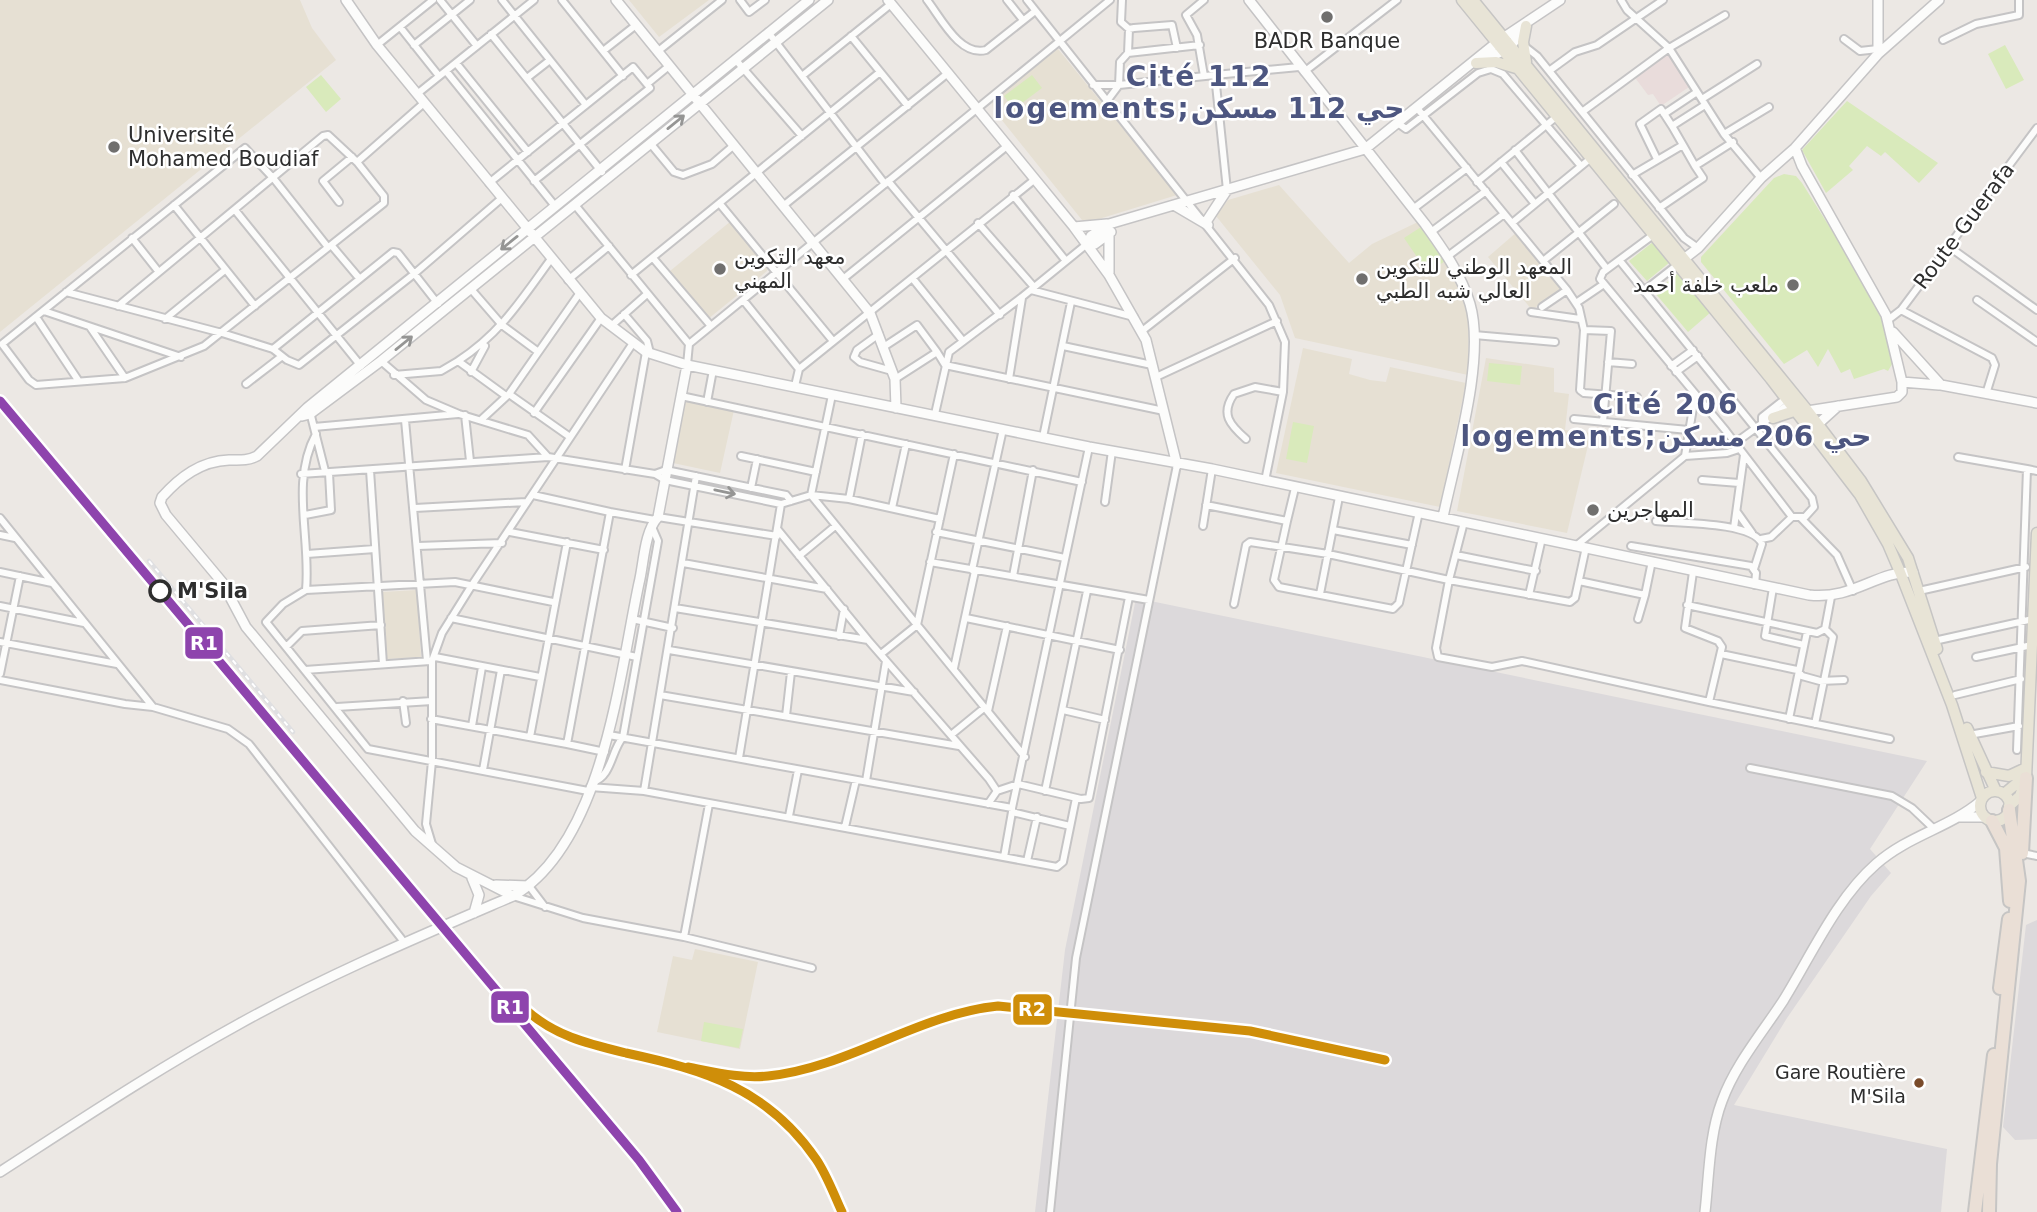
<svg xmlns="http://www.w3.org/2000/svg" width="2037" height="1212" viewBox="0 0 2037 1212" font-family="'DejaVu Sans','Noto Sans Arabic',sans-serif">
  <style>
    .industrial { fill: #dcd9db }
    .education { fill: #e6e0d3 }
    .medical { fill: #e9dcdb }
    .pitch { fill: #d9eabb }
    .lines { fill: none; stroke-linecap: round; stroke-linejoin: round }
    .street-casing { stroke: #c5c4c5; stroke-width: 10 }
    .secondary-casing { stroke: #c5c4c5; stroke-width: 12 }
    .primary-casing { stroke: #c6c5c4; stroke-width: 13 }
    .highway-casing { stroke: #c6c5c4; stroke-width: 16 }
    .street { stroke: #fcfcfb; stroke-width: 6 }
    .secondary { stroke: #fcfcfb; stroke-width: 9 }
    .primary { stroke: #e8e4d6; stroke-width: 10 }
    .highway { stroke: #eadfd6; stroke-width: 12 }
    .rail-casing { stroke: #dfdfe1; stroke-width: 4.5 }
    .rail { stroke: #fff; stroke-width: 2; stroke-dasharray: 5; stroke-linecap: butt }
    .rail-1-casing { stroke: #fff; stroke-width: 14 }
    .rail-2-casing { stroke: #fff; stroke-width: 14 }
    .rail-1 { stroke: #8e44ad; stroke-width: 9 }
    .rail-2 { stroke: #cf8e09; stroke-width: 9 }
    .oneway { stroke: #959594 }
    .poi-dot { fill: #706f6e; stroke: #fff; stroke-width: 2.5 }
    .stop-dot { fill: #fff; stroke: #2e2e2e; stroke-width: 3.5 }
    .bus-dot { fill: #7a4b2a; stroke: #fff; stroke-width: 2.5 }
    .labels { text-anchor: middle; stroke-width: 5; stroke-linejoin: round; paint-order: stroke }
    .bus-label { font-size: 19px; fill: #2e2e2e; stroke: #fff; text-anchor: end }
    .poi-label { font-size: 21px; fill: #2e2e2e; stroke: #fff; text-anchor: start }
    .street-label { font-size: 21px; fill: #2e2e2e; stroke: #fff }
    .stop-label { font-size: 21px; font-weight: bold; fill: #2e2e2e; stroke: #fff; text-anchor: start }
    .district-label { font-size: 28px; font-weight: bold; letter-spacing: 2px; fill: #4d5680; stroke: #fff }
    .line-badge { stroke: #fff; stroke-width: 2.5 }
    .badge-label { font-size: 19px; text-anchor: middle; font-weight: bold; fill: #fff }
  </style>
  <rect width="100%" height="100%" fill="#ece8e4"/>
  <path class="industrial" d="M1136 598 1927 761 1870 849 1891 873 1871 896 1787 1018 1734 1105 1947 1149 1941 1212H1035L1065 950Z
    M2037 920V1139L2015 1140 2003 1127 2026 925Z"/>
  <path class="education" d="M0 0H300L312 28 336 60 0 332Z
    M629 0H709L659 37Z
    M1058 49 1177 195 1089 222 1082 220 993 109 992 100Z
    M1279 185 1349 263 1372 244 1420 221 1461 287 1469 310 1468 375 1295 338 1280 295 1216 216 1228 200Z
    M731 221 768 266 767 271 708 319 670 271Z
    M1518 231 1564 286 1532 310 1488 257Z
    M1303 348 1352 359 1349 374 1370 380 1386 382 1390 367 1466 383 1440 507 1276 473Z
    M1486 358 1554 368V392L1569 394 1565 430 1591 433 1567 533 1457 511Z
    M686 400 734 410 720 473 673 463Z
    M417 590 421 657 386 659 382 592Z
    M695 949 758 962 740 1049 657 1032 673 956 692 960Z"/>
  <path class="medical" d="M1666 52 1689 87 1661 106 1653 94 1648 95 1633 75Z"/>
  <path class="pitch" d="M2005 45 2024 80 2006 89 1988 54Z
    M321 75 341 99 326 112 306 87Z
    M1032 75 1042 88 1014 109 1004 96Z
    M1847 101 1938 163 1919 183 1885 152 1881 156 1867 146 1849 166 1853 170 1826 193 1802 150Z
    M1784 174 1796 176 1802 183 1883 312 1895 359 1888 371 1884 369 1854 379 1850 369 1841 373 1828 349 1818 367 1807 350 1784 364 1701 262V257L1774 178Z
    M1421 227 1445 261 1428 273 1404 238Z
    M1653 242 1670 262 1647 281 1629 261Z
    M1679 272 1711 312 1688 332 1655 293Z
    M1489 363 1522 366 1520 385 1487 381Z
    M1293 422 1314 426 1307 463 1286 459Z
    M704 1022 743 1029 739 1048 701 1041Z"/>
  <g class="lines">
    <defs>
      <path id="street" d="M440 0 477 46
        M502 0 586 105
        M562 0 623 76
        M740 0 749 12 765 0
        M927 0C941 18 960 57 986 50L1034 12
        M1007 0 1023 20
        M1027 0 1269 305 1285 342 1283 392 1265 481
        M1122 0 1121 22 1129 29
        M1204 0 1186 15 1197 35 1204 76
        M1621 0 1627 10 1669 48 1724 134 1761 178
        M400 27 439 76
        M768 32 885 184
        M491 34 602 172
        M851 36 908 106
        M1844 39 1860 51 1878 49
        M1943 40 1976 24 2019 15V0
        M377 45 433 0
        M414 45 470 0
        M1523 45 1537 56 1684 238 1698 248
        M603 51 636 25
        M657 52 722 0
        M1128 53 1129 29 1134 28 1172 25 1177 48
        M735 59 802 136
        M456 63 528 152
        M446 71 555 206
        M1549 71 1575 52 1597 45 1663 0
        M1304 72 1397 0
        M1215 75 1299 67
        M802 76 891 4
        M527 78 550 60
        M1093 85H1119L1120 62 1128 53 1200 45
        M417 94 534 0
        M1702 99 1757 64
        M1107 101 1119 85 1215 75 1227 190
        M1417 108 1567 290 1579 308 1584 330 1611 331 1603 422
        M1582 112 1669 48 1725 15
        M1664 114 1697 92
        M1399 124 1406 129 1478 73 1491 69 1503 74 1581 166
        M1724 134 1769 107
        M650 143 674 172 683 175 712 164 733 146
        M1683 145 1672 126 1705 105
        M1515 150 1607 269
        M1657 159 1640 124 1661 109 1672 126
        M357 162 424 103
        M1501 162 1535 204
        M1632 175 1683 145 1695 166 1733 142
        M534 181 650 88 647 84 669 66
        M888 181 1000 315
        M1477 182 1556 117
        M489 183 633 67 647 84
        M1013 195 1066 261
        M339 202 323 181 352 157
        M720 204 833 341
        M174 205 255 306
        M575 205 689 344
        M783 206 948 73
        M1659 208 1703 178 1695 166
        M1413 209 1467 168
        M235 210 361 366
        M978 223 1034 287
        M1512 223 1591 158
        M1431 232 1486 191
        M1653 235 1603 272 1600 279 1726 431 1792 517
        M132 238 158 271
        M332 246 359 278
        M1948 246 2037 310
        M1448 256 1504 214
        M653 258 711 326
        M1543 261 1614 204
        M1620 261 1812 498 1814 507 1805 517H1792L1771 537 1761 539
        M631 275 880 72
        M843 279 1007 146
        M913 279 963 341
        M568 280 609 246
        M470 288 502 325 537 351
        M1031 290 1134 317
        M1645 290 1677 265
        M66 292 222 333 273 349 287 360 299 365 414 274 502 198
        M1977 300 2037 342
        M744 301 799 369 795 386
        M1576 303 1604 284
        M118 306 323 136 328 135 357 162 384 196V203L204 346 125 378 36 385 29 380 2 344 245 148 274 179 327 246
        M1542 307 1567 290
        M1901 310 1992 358 1995 365 1986 394
        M44 311 181 357
        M1531 312 1580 319
        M624 314 647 341 650 353
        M36 317 78 380
        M165 319 225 270
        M1888 320 1901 310 2037 128
        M611 326 647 294
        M90 327 125 378
        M1584 330 1580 390 1584 393 1637 397
        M1142 331 1235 258
        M879 334 857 350 854 357 860 362 892 371
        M1474 335 1555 342
        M885 346 917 325 937 352
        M1063 346 1152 365
        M273 349 393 252 398 253 438 304
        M381 361 426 400 459 414 528 435 548 457 655 474 665 480 781 504 811 495 849 499 940 519
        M458 361C501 333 521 300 551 259
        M1608 362 1632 364
        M687 365 689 344 1110 0
        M1671 366 1693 350
        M799 369 1034 180
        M471 372 485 346
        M1676 372 1698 356
        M394 375 441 371 458 361 506 396
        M1156 377 1277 321
        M895 379 937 352 945 365 1164 411
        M1009 379 1022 298
        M246 384 281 357
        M509 394 570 437
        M832 395 811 495 1025 757
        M681 396 1082 482
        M707 402 713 370
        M310 412 325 471
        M534 413 601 318
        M935 414 949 352 1022 297 1087 244
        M465 415 470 461
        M482 419 509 394 579 294
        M1574 419 1688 430
        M405 420 427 661
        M1762 423V417L1785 399
        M314 427 458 414
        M1043 437 1071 302
        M1246 439C1230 425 1220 414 1234 394L1255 387 1283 392
        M1735 443 1789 404
        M741 456 816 472
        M1685 456 1727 453 1739 449
        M1958 457 2027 469
        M370 470 383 664
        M625 470 646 352
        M301 474 548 457
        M655 474 666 470 786 495 791 501
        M1702 480 1739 483
        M751 488 757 459
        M533 495 610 512
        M849 499 862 434
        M1105 502 1112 451
        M1206 505 1287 521 1295 488
        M415 508 526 502
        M892 508 906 444
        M1737 512 1752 533
        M305 515 331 510 329 473
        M658 517 777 536
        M0 518 153 707 228 729 249 744 404 942
        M1801 518 1837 555 1853 591
        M1287 521 1274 580 1279 587 1393 609 1399 603 1419 512
        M1656 521C1678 523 1754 522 1762 544L1754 569
        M1203 526 1212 469
        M1734 528 1744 455
        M778 530 868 640 989 779 997 791 988 804
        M1333 530 1412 545
        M510 532 604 550
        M936 532 1065 558
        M0 535 15 538
        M1577 545 1685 456 1695 396
        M418 546 502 543
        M1631 546 1751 566 1756 573 1755 585
        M1586 547 1575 598 1570 602 1449 580 1436 648 1438 657 1492 667 1522 661 1709 702 1722 647 1718 641 1685 628 1693 572
        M307 554 375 549
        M1456 555 1536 571
        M799 556 834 527
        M930 562 1149 600
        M683 563 827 589
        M972 570 1003 429
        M0 572 52 583
        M1013 576 1033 470
        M1579 581 1645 595 1652 561
        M1773 588 1765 636 1804 645
        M306 590C311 538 290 482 316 434
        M1919 591 2026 567
        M1320 594 1339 497
        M1529 595 1542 538
        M553 602 455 582 306 590 283 604 266 622 368 749 588 791
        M1234 604 1246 545 1250 542 1328 554 1449 580 1464 522
        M1687 605 1817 633 1825 629 1831 597
        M0 606 84 623
        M675 608 868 640
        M451 618 637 657
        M966 618 1120 650
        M632 619 673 628
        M1638 619 1645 595
        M839 636 844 609
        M1934 641 2033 619
        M0 642 117 664
        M286 647 302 631 381 625
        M669 650 914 692
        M881 654 917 625 954 454
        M1721 654 1797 670 1802 676 1820 681 1844 680
        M435 657 540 677
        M1976 657 2032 645
        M954 668 975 571
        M305 670 430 661
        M0 674 20 576
        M0 680 125 704 153 707
        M660 695 959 746
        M1955 695 2021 679
        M403 701 406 723
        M1709 702 1890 739
        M337 707 432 701
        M1063 710 1105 720
        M988 711 1007 626
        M786 716 791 672
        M431 719 567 744
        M1789 719 1807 632
        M1815 724 1833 637 1825 629
        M472 726 482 667
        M609 735 1012 808V812L1070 826
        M951 735 984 708
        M1969 735 2019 726
        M530 737 567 542
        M2017 750 2027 469 2037 471
        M605 752 567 744 610 512 655 520
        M739 758 781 504
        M1750 768 1892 796 1912 808 1933 828
        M483 770 501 670
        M866 781 886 661
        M593 782C612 776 611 751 623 737L658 541 652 527
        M590 787 644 791 1057 867 1063 862 1076 798
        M644 791 696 476
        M997 791 1018 784 1081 799 1089 798 1129 597
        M1045 791 1087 591
        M1012 808 1089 447
        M789 816 798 770
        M845 827 856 780
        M432 844 426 824 432 761V661L442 633 472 585 633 343
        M2022 853 2037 856
        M1004 857 1012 812
        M1027 861 1037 817
        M529 886 545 907
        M513 896 583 918 684 937 812 968
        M684 937 709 804
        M1050 1212 1076 958 1177 465"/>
      <path id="secondary" d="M346 0 377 45 601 318 646 352 687 365
        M616 0 870 313 895 379 896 408
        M888 0 1074 227 1109 275 1146 340 1177 465
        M1249 0 1425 224C1443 249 1461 274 1470 304 1486 359 1455 459 1443 517
        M1878 54V0
        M1480 62 1509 48 1524 29
        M1795 148 1802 166 1886 315 1902 382V392L1897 397 1801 412
        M1174 205 1208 225
        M1206 222 1227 190
        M1074 227 1107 224
        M1087 244 1091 236 1109 224 1365 149 1500 40 1560 0
        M1087 244H1095L1111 232
        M1680 262 1698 248 1761 178 1795 148 1878 54 1939 0
        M1109 273V233
        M1893 332 1941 385 2037 403
        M1902 382 1939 385
        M302 416 310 414 381 361 828 0
        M1817 425 1838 406
        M1960 817H1985
        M472 878 479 895 474 913
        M496 885 529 886
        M513 896 456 867 415 831 246 627 222 582 166 515 160 503 162 497C180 477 201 461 229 460 240 460 247 461 257 456L307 408 809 0
        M0 1172C79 1121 157 1069 239 1024 327 975 420 936 513 896 603 843 619 677 639 583 644 563 644 532 658 517L687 365 1089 447 1212 469 1809 595C1853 600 1877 571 1913 572
        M1705 1212C1709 1177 1709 1135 1722 1101 1735 1065 1762 1033 1783 1001 1811 956 1836 899 1876 864 1909 835 1949 828 1981 801"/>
      <path id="primary" d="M1462 0 1771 379 1860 495 1888 544 1900 572 1952 705 1982 798
        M1473 0 1807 410 1861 481 1908 558 1937 649
        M1526 62 1523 42 1526 26
        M1476 63 1496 62 1516 68
        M1773 418 1794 411
        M1967 728 1996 791
        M1986 772 2009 776 2024 769
        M1980 806a15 15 0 1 1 30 0a15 15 0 1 1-30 0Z
        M2004 794 2016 784 2023 774
        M2009 806 2020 796 2026 778 2037 533"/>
      <path id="highway" d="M1992 821 2006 848 2010 901
        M2022 853 2026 778
        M2000 988 2009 919
        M1975 1212 1994 1055
        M1989 1212 1990 1164 2019 881 2009 810"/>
    </defs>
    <use href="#street" class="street-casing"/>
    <use href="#secondary" class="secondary-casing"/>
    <use href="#primary" class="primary-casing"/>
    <use href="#highway" class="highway-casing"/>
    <use href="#street" class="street"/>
    <use href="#secondary" class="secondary"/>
    <use href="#primary" class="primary"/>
    <use href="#highway" class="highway"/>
    <defs>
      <path id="rail" d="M6 408 639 1160 677 1212
        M149 561 293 732
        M517 1002C557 1039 586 1044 637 1055 707 1071 781 1096 819 1164 827 1179 834 1196 842 1212
        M688 1067C714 1072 741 1079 768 1076 848 1068 918 1014 998 1006L1250 1031 1385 1060"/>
    </defs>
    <use href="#rail" class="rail-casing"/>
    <use href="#rail" class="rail"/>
    <defs>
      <path id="rail-1" d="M0 401 639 1160 677 1212"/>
      <path id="rail-2" d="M525 1009C554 1036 589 1044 626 1053 705 1070 768 1089 816 1159 827 1175 834 1195 842 1212
        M688 1067C714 1072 741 1079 768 1076 848 1068 918 1014 998 1006L1250 1031 1385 1060"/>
    </defs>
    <use href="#rail-1" class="rail-1-casing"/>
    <use href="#rail-2" class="rail-2-casing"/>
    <use href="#rail-1" class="rail-1"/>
    <use href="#rail-2" class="rail-2"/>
  </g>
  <defs><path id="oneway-shaft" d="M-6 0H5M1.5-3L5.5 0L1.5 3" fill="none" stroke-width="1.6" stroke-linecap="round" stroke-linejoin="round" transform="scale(1.75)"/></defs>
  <g class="oneway">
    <use href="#oneway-shaft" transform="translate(676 122) rotate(-39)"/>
    <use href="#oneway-shaft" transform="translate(509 243) rotate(141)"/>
    <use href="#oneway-shaft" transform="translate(404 343) rotate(-39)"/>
    <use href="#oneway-shaft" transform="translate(725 492) rotate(12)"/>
  </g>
  <g class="poi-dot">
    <circle cx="1327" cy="17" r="7"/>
    <circle cx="114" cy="147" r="7"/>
    <circle cx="720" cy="269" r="7"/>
    <circle cx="1362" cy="279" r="7"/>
    <circle cx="1793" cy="285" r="7"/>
    <circle cx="1593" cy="510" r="7"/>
  </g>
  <circle class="stop-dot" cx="160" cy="591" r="10"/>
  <circle class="bus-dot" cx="1919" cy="1083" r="6"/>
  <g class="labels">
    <g class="bus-label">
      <text x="1906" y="1079">Gare Routière<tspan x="1906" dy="24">M'Sila</tspan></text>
    </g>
    <g class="poi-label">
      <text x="1327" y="48" text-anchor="middle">BADR Banque</text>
      <text x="128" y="142">Université<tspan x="128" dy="24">Mohamed Boudiaf</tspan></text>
      <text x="734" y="264">معهد التكوين<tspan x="734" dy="24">المهني</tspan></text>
      <text x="1376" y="274">المعهد الوطني للتكوين<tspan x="1376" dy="24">العالي شبه الطبي</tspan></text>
      <text x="1779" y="292" text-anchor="end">ملعب خلفة أحمد</text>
      <text x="1607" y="517">المهاجرين</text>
    </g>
    <g class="street-label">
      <text transform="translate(1964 226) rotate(-53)" y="7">Route Guerafa</text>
    </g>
    <g class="stop-label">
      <text x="177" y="598">M'Sila</text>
    </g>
    <g class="district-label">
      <text x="1199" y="86">Cité 112<tspan x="1199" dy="32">logements;حي 112 مسكن</tspan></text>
      <text x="1666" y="414">Cité 206<tspan x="1666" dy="32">logements;حي 206 مسكن</tspan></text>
    </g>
  </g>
  <g class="line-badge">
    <rect x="184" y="626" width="40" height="34" rx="7" fill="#8e44ad"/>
    <rect x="490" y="990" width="40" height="34" rx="7" fill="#8e44ad"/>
    <rect x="1012" y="993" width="41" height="33" rx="7" fill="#cf8e09"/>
  </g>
  <g class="badge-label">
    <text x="204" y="650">R1</text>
    <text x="510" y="1014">R1</text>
    <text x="1032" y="1016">R2</text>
  </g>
</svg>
